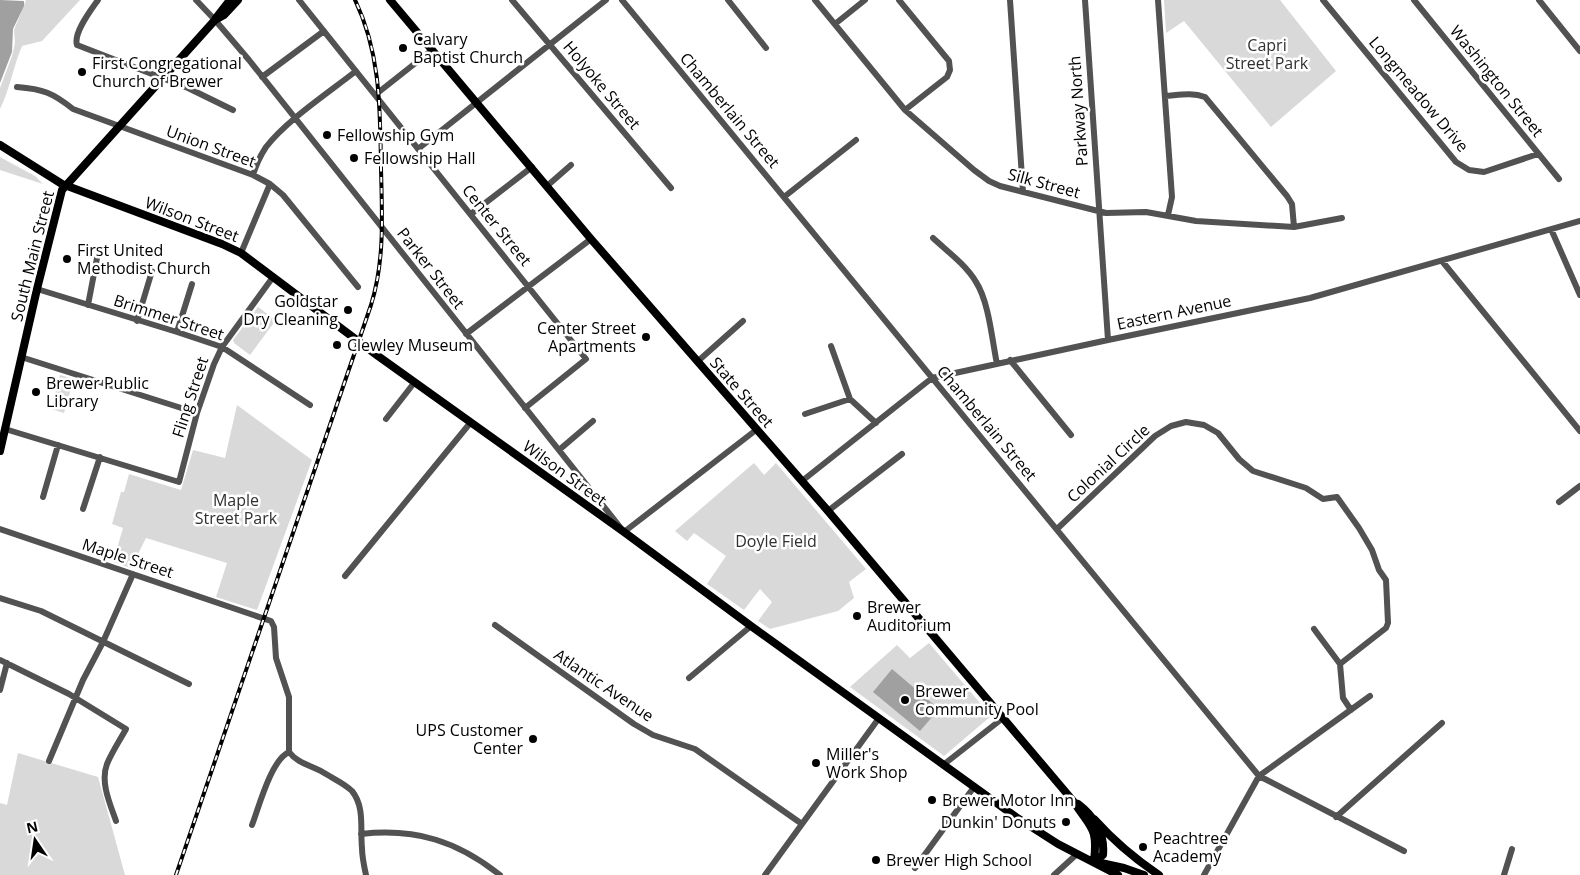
<svg xmlns="http://www.w3.org/2000/svg" width="1580" height="875" viewBox="0 0 1580 875" font-family="'Open Sans',sans-serif">
  <style>
    .green { fill: #d9d9d9 }
    .water { fill: #a0a0a0 }
    .lines { fill: none; stroke-linecap: round; stroke-linejoin: round }
    .minor { stroke: #525252; stroke-width: 6 }
    .major { stroke: #000; stroke-width: 8 }
    .rail-casing { stroke: #000; stroke-width: 4 }
    .rail { stroke: #fff; stroke-width: 2; stroke-dasharray: 5.5; stroke-linecap: butt }
    .poi-dot { fill: #000; stroke: #fff; stroke-width: 2 }
    .labels { text-anchor: middle; stroke-width: 5; stroke-linejoin: round; paint-order: stroke }
    .poi-label { font-size: 16px; fill: #000; stroke: #fff; text-anchor: start }
    .park-label { font-size: 16px; fill: #303030; stroke: #fff }
    .street-label { font-size: 16px; fill: #000; stroke: #fff }
  </style>
  <rect width="100%" height="100%" fill="#fff"/>
  <path class="green" d="M26 0H80L42 41 22 46C13 67 10 89 0 109V88L12 56 15 43 14 30Z
    M1164 0H1280L1336 71 1271 127 1184 21 1166 33Z
    M0 157 35 176 43 184 0 170Z
    M258 307 276 320 250 355 234 343 233 340Z
    M60 375 74 379 64 413 51 409Z
    M237 405 312 460 257 610 216 597 227 563 146 538 131 568 113 562 123 528 112 524 121 492H124L129 474 181 490 193 450 225 458Z
    M754 463 764 475 776 463 866 569 849 582 854 598 838 611 770 629 758 621 772 602 760 589 744 610 707 584 726 556 694 533 687 541 675 531Z
    M929 643 991 716 944 756 850 687 897 645 910 658Z
    M18 753 98 777 125 875H0V803L7 805Z"/>
  <path class="water" d="M0 0 24 1V6L13 29 12 52 0 83Z
    M892 669 939 709 920 731 873 692Z"/>
  <g class="lines">
    <path class="minor" d="M98 0C91 10 73 33 77 45L188 88 233 110
      M196 0 215 20 249 60 624 532 756 430
      M299 0 586 359 525 408
      M512 0 671 188
      M622 0 1259 776 1404 851
      M728 0 766 48
      M815 0 905 110 974 170 989 181 1000 186 1106 213 1146 212 1196 221 1294 227 1342 218
      M899 0 949 61 950 70 947 77 905 110
      M1010 0 1023 192
      M1085 0 1108 340
      M1158 0 1172 197 1168 215
      M1323 0 1456 162 1469 170 1484 172 1538 154
      M1414 0 1559 179
      M1539 0 1580 51
      M835 24 865 0
      M262 77 324 31
      M17 87C43 89 53 93 73 109L253 175 270 184 283 195 358 287
      M375 95 432 50
      M1165 96C1179 95 1192 92 1205 97L1287 196 1292 204 1294 227
      M418 149 606 0
      M253 175C256 165 260 156 266 147 287 120 328 93 356 71
      M547 186 571 165
      M784 197 856 140
      M471 214 532 167
      M1551 229 1580 295
      M933 238C947 251 966 265 976 282 989 302 992 340 997 364
      M241 253 270 184
      M1442 261 1580 431
      M37 289 177 332 222 347 310 405
      M88 305 97 258
      M137 321 152 271
      M177 332 192 284
      M466 334 591 239
      M831 346 850 399 876 423
      M21 357 197 413
      M1010 360 1071 435
      M697 362 743 321
      M805 414 850 399
      M386 419 414 383
      M5 429 179 482 197 413 214 364 222 347 273 277
      M559 450 593 421
      M802 481 932 378 1108 340 1310 298 1580 221
      M43 497 58 445
      M1559 502 1580 486
      M83 509 100 457
      M828 511 902 454
      M0 529 271 621 274 627 276 658 289 697V752C298 764 314 766 326 774 334 779 345 784 352 791 365 807 360 829 362 848 362 857 364 866 366 875
      M1057 529 1155 436 1171 426 1186 422 1204 425 1218 433 1239 459 1253 471 1306 488 1323 499 1337 497 1359 528 1372 550 1379 570 1386 580 1388 623 1386 628 1340 664
      M345 576 471 422
      M0 598 41 611 189 684
      M495 625 634 724 653 735 695 749 802 824
      M1314 629 1340 664
      M0 660 69 694 126 729C120 740 112 752 107 764 100 782 110 804 116 821
      M1340 664 1343 698 1351 710
      M689 678 751 626
      M0 690 7 663
      M49 761 83 680 103 642 133 574
      M943 765 1003 718
      M1336 817 1442 723
      M252 825C259 807 271 760 289 752
      M361 834C416 828 457 841 500 875
      M915 868 974 787
      M765 875 879 718
      M1054 875 1077 854
      M1204 875 1259 776 1370 696
      M1504 875 1512 849"/>
    <path class="major" d="M390 0 591 239 828 511 1074 802C1091 829 1098 827 1094 861
      M216 18 230 0
      M0 145 62 184 222 244 241 253 378 356 624 532 751 626 1016 817 1058 844 1118 875
      M0 451 37 289 62 190 215 20 224 15 238 0
      M1078 804C1095 817 1105 833 1103 855L1094 861
      M1094 819C1113 840 1135 859 1159 875
      M1101 863 1124 868 1144 875"/>
    <defs>
      <path id="rail" d="M176 875 371 305C385 260 382 215 381 168 380 110 381 54 355 0"/>
    </defs>
    <use href="#rail" class="rail-casing"/>
    <use href="#rail" class="rail"/>
  </g>
  <g class="poi-dot">
    <circle cx="403" cy="48" r="5"/>
    <circle cx="82" cy="72" r="5"/>
    <circle cx="327" cy="135" r="5"/>
    <circle cx="354" cy="158" r="5"/>
    <circle cx="67" cy="259" r="5"/>
    <circle cx="348" cy="310" r="5"/>
    <circle cx="646" cy="337" r="5"/>
    <circle cx="337" cy="345" r="5"/>
    <circle cx="36" cy="392" r="5"/>
    <circle cx="857" cy="616" r="5"/>
    <circle cx="905" cy="700" r="5"/>
    <circle cx="533" cy="739" r="5"/>
    <circle cx="816" cy="763" r="5"/>
    <circle cx="932" cy="800" r="5"/>
    <circle cx="1066" cy="822" r="5"/>
    <circle cx="1143" cy="847" r="5"/>
    <circle cx="876" cy="860" r="5"/>
  </g>
  <g class="labels">
    <g class="poi-label">
      <text x="413" y="45">Calvary<tspan x="413" dy="18">Baptist Church</tspan></text>
      <text x="92" y="69">First Congregational<tspan x="92" dy="18">Church of Brewer</tspan></text>
      <text x="337" y="141">Fellowship Gym</text>
      <text x="364" y="164">Fellowship Hall</text>
      <text x="77" y="256">First United<tspan x="77" dy="18">Methodist Church</tspan></text>
      <text x="338" y="307" text-anchor="end">Goldstar<tspan x="338" dy="18">Dry Cleaning</tspan></text>
      <text x="636" y="334" text-anchor="end">Center Street<tspan x="636" dy="18">Apartments</tspan></text>
      <text x="347" y="351">Clewley Museum</text>
      <text x="46" y="389">Brewer Public<tspan x="46" dy="18">Library</tspan></text>
      <text x="867" y="613">Brewer<tspan x="867" dy="18">Auditorium</tspan></text>
      <text x="915" y="697">Brewer<tspan x="915" dy="18">Community Pool</tspan></text>
      <text x="523" y="736" text-anchor="end">UPS Customer<tspan x="523" dy="18">Center</tspan></text>
      <text x="826" y="760">Miller's<tspan x="826" dy="18">Work Shop</tspan></text>
      <text x="942" y="806">Brewer Motor Inn</text>
      <text x="1056" y="828" text-anchor="end">Dunkin' Donuts</text>
      <text x="1153" y="844">Peachtree<tspan x="1153" dy="18">Academy</tspan></text>
      <text x="886" y="866">Brewer High School</text>
    </g>
    <g class="park-label">
      <text x="1267" y="51">Capri<tspan x="1267" dy="18">Street Park</tspan></text>
      <text x="236" y="506">Maple<tspan x="236" dy="18">Street Park</tspan></text>
      <text x="776" y="547">Doyle Field</text>
    </g>
    <g class="street-label">
      <text transform="translate(1497 81) rotate(51)" y="6">Washington Street</text>
      <text transform="translate(602 85) rotate(50)" y="6">Holyoke Street</text>
      <text transform="translate(1419 94) rotate(50)" y="6">Longmeadow Drive</text>
      <text transform="translate(730 110) rotate(50)" y="6">Chamberlain Street</text>
      <text transform="translate(1078 111) rotate(-94)" y="6">Parkway North</text>
      <text transform="translate(211 146) rotate(20)" y="6">Union Street</text>
      <text transform="translate(1044 183) rotate(15)" y="6">Silk Street</text>
      <text transform="translate(192 219) rotate(21)" y="6">Wilson Street</text>
      <text transform="translate(497 225) rotate(51)" y="6">Center Street</text>
      <text transform="translate(32 256) rotate(-76)" y="6">South Main Street</text>
      <text transform="translate(431 268) rotate(52)" y="6">Parker Street</text>
      <text transform="translate(1174 312) rotate(-12)" y="6">Eastern Avenue</text>
      <text transform="translate(169 317) rotate(18)" y="6">Brimmer Street</text>
      <text transform="translate(742 392) rotate(49)" y="6">State Street</text>
      <text transform="translate(190 397) rotate(-72)" y="6">Fling Street</text>
      <text transform="translate(987 423) rotate(50)" y="6">Chamberlain Street</text>
      <text transform="translate(1108 463) rotate(-43)" y="6">Colonial Circle</text>
      <text transform="translate(565 473) rotate(36)" y="6">Wilson Street</text>
      <text transform="translate(128 558) rotate(18)" y="6">Maple Street</text>
      <text transform="translate(604 685) rotate(34)" y="6">Atlantic Avenue</text>
    </g>
  </g>
  <g transform="translate(35 840) rotate(347)" stroke="#ffffff" stroke-width="4" paint-order="stroke">
  <path d="M0-4L9 19L0 12L-9 19Z" fill="#000000"/>
  <text y="-8" font-size="14" font-weight="bold" text-anchor="middle" fill="#000000">N</text>
  </g>
</svg>
